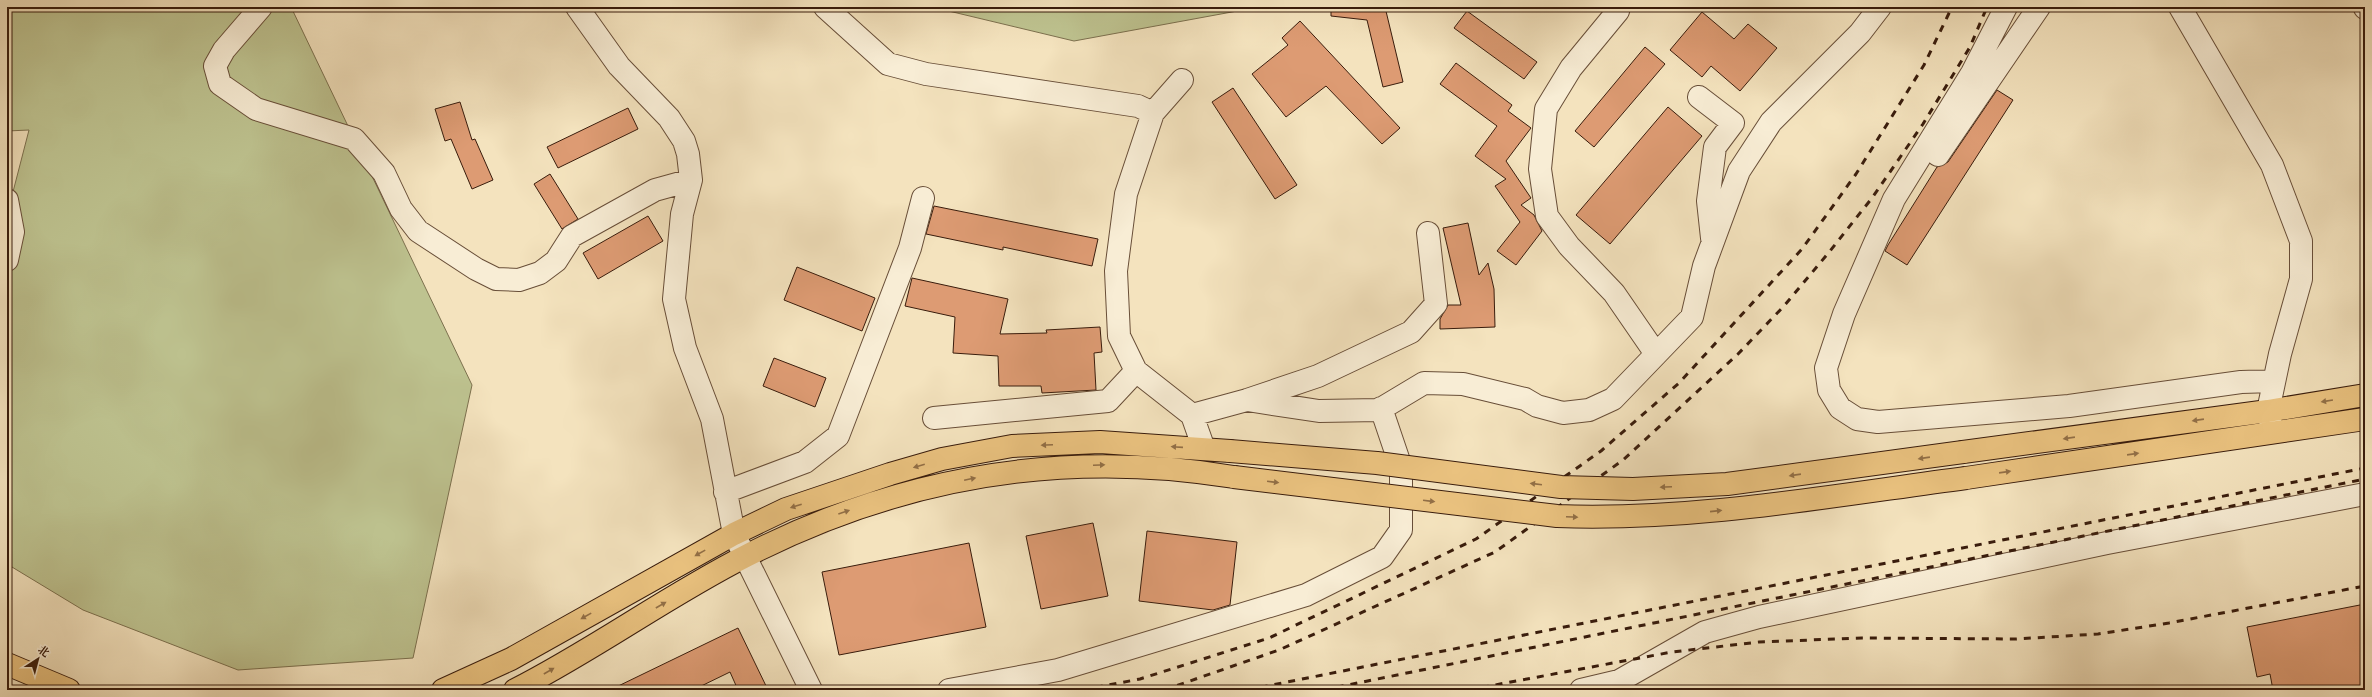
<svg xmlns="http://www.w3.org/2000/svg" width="2372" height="697" viewBox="0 0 2372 697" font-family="Cardo,'Noto Serif SC',serif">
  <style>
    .green { fill: #bec390; stroke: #7c704e }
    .building { fill: #dd9b73; stroke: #391c0c }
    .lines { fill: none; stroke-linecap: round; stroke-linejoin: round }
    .minor-casing { stroke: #684e38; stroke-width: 24 }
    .major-casing { stroke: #391c0c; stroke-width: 24 }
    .minor { stroke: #f8edd5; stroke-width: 22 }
    .major { stroke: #eac27f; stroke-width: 22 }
    .rail { stroke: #391c0c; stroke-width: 3; stroke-dasharray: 7 7; stroke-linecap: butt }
    .major-bridge-casing { stroke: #391c0c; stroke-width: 24; stroke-linecap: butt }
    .major-bridge { stroke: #eac27f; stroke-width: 22 }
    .oneway { fill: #926f46 }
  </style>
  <rect width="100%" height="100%" fill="#f4e3be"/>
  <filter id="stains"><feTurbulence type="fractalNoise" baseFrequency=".005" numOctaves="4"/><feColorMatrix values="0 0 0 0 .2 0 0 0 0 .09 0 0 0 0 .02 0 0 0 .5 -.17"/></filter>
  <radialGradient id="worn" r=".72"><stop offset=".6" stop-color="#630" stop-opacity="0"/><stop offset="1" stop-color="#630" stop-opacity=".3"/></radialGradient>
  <path class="green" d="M7 7H291L472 385 413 658 238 670 83 610 7 564V215L29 130 7 131Z
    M932 7H1259L1074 41Z"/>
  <path class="building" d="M1331 7H1385L1403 82 1383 87 1367 20 1331 16Z
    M1467 11 1537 62 1524 79 1454 28Z
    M1702 12 1734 39 1748 24 1777 48 1740 91 1711 66 1702 77 1670 50Z
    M1300 21 1400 128 1382 144 1326 86 1286 117 1252 74 1288 45 1282 38Z
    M1645 47 1665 64 1594 147 1575 131Z
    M1456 63 1512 105 1508 111 1531 128 1506 161 1531 198 1521 205 1534 215 1542 231 1516 265 1497 251 1520 222 1495 186 1506 179 1475 156 1497 126 1440 84Z
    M1233 88 1297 185 1275 199 1212 102Z
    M1997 90 2013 100 1907 265 1885 251 1888 245 1937 167 1948 162Z
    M460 102 472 140 475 139 493 180 472 189 451 139 445 141 435 109Z
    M1668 107 1702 136 1610 244 1576 215Z
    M628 108 638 129 558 168 547 147Z
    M550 174 578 219 562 229 534 184Z
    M934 206 1098 239 1092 266 1003 247V250L926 234Z
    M648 216 663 241 598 279 583 253Z
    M1468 223 1479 275 1488 263 1494 289 1495 327 1440 329V319L1448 305H1461L1443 228Z
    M797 267 875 298 862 331 784 300Z
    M912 278 1008 299 1000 334 1047 333 1046 330 1100 327 1102 352 1094 353 1096 390 1042 393 1041 386H999L998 356 953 353 955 317 905 306Z
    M774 358 826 378 815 407 763 386Z
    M1093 523 1108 596 1041 609 1026 536Z
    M1147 531 1237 542 1230 605 1213 610 1139 601Z
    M969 543 986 627 839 655 822 572Z
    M2365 604V690H2273L2270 674 2257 677 2247 627Z
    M738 628 768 690H738L730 672 693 690H610Z"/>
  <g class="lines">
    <defs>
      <path id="minor" d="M261 7 224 50 215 66 220 84 256 109 354 139 384 173 401 209 418 231 476 269 496 279 519 280 540 273 556 261 572 236 655 190 691 180
        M577 7 619 66 669 118 684 141 688 154 691 180 682 214 674 299 685 348 712 419 734 534 811 690
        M825 7 888 64 926 74 1138 106 1153 113
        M1619 7 1618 11 1571 68 1546 109 1540 169 1547 216 1569 246 1614 293 1656 354
        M2006 7 1972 73 1894 199 1844 314 1826 368 1829 390 1840 408 1857 419 1878 422 2069 406 2241 382 2274 381
        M2180 7 2272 165 2301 241V279L2280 354 2268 411 2272 429
        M2365 7V8
        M1182 80 1153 113 1126 194 1116 271 1119 336 1136 371 1192 415 1204 449
        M1699 97 1733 123 1715 147 1708 201 1712 238
        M1938 155 2039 7
        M7 200 13 232 7 260
        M1247 400 1319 411 1379 410 1424 383 1463 384 1525 399 1537 406 1563 413 1589 410 1613 399 1692 317 1704 266 1739 171 1771 122 1860 33 1880 7
        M1192 415 1247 400 1318 376 1411 332 1436 304 1428 233
        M934 418 1108 401 1136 371
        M725 492 805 462 838 436 910 248 923 198
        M949 690 1058 670 1306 595 1382 557 1401 530V467L1381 408
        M1581 690 1619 681 1705 632 1759 617 2107 543 2365 494"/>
      <path id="major" d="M1963 452 2268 411 2365 395
        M1966 478 2365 419
        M7 664 69 690
        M443 690 511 659 734 534 786 509 890 474 942 459 1012 446 1100 442 1230 451
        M515 690C594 650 667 596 746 556 900 477 1063 449 1234 477"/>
    </defs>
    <use href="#minor" class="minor-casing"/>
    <use href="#major" class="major-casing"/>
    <use href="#minor" class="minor"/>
    <use href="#major" class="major"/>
    <path class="rail" d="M1082 690 1140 679 1269 638 1476 539 1601 451 1679 383 1802 249 1856 174 1924 65 1952 7
      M1164 690 1279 650 1495 552 1623 460 1738 354 1784 306 1830 251 1872 198 1923 124 1970 47 1987 7
      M1247 690 2365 468
      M1323 690 2365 479
      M1468 690 1672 652 1759 642 1862 638 2016 639 2098 634 2169 623 2365 586"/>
    <defs>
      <path id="major-bridge" d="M1230 451 1377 463 1561 487 1633 489 1727 484 1963 452
        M1234 477 1557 516C1694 521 1830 496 1966 478"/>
    </defs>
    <use href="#major-bridge" class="major-bridge-casing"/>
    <use href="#major-bridge" class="major-bridge"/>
  </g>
  <defs><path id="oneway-solid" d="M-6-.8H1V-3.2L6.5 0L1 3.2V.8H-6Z"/></defs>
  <g class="oneway">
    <use href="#oneway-solid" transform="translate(2327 401) rotate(171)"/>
    <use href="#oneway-solid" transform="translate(2198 420) rotate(172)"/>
    <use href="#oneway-solid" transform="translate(2069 438) rotate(172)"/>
    <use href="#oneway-solid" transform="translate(1047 445) rotate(177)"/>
    <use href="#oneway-solid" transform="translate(1177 447) rotate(-176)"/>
    <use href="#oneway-solid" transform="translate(2133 454) rotate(-8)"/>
    <use href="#oneway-solid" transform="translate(1924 458) rotate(172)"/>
    <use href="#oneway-solid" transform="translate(1099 465) rotate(-2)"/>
    <use href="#oneway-solid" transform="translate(919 466) rotate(164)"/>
    <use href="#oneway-solid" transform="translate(2005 472) rotate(-8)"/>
    <use href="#oneway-solid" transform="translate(1795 475) rotate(172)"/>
    <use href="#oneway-solid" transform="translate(970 479) rotate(-12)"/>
    <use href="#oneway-solid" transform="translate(1273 482) rotate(7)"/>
    <use href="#oneway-solid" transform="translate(1536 484) rotate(-173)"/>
    <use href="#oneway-solid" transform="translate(1666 487) rotate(177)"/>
    <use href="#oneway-solid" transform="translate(1429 501) rotate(7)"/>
    <use href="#oneway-solid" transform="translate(796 506) rotate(162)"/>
    <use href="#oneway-solid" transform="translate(1716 511) rotate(-6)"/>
    <use href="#oneway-solid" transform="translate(844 512) rotate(-19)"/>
    <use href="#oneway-solid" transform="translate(1572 517) rotate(2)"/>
    <use href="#oneway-solid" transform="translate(700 553) rotate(151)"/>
    <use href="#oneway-solid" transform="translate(661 605) rotate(-30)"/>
    <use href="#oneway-solid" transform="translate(586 616) rotate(151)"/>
    <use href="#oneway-solid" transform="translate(549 671) rotate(-30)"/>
  </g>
  <rect width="2372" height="697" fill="none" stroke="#f4e3be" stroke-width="24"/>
  <rect x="8" y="8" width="2356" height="681" fill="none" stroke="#391c0c" stroke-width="2"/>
  <rect x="12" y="12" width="2348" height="673" fill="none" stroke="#391c0c"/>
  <g transform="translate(38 659) rotate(36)" stroke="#f8edd5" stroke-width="3" paint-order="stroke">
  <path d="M0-3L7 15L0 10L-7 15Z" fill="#391c0c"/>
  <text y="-6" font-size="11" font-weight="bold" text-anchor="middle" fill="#391c0c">北</text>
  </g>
  <rect width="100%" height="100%" filter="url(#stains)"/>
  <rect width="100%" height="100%" fill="url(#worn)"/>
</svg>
